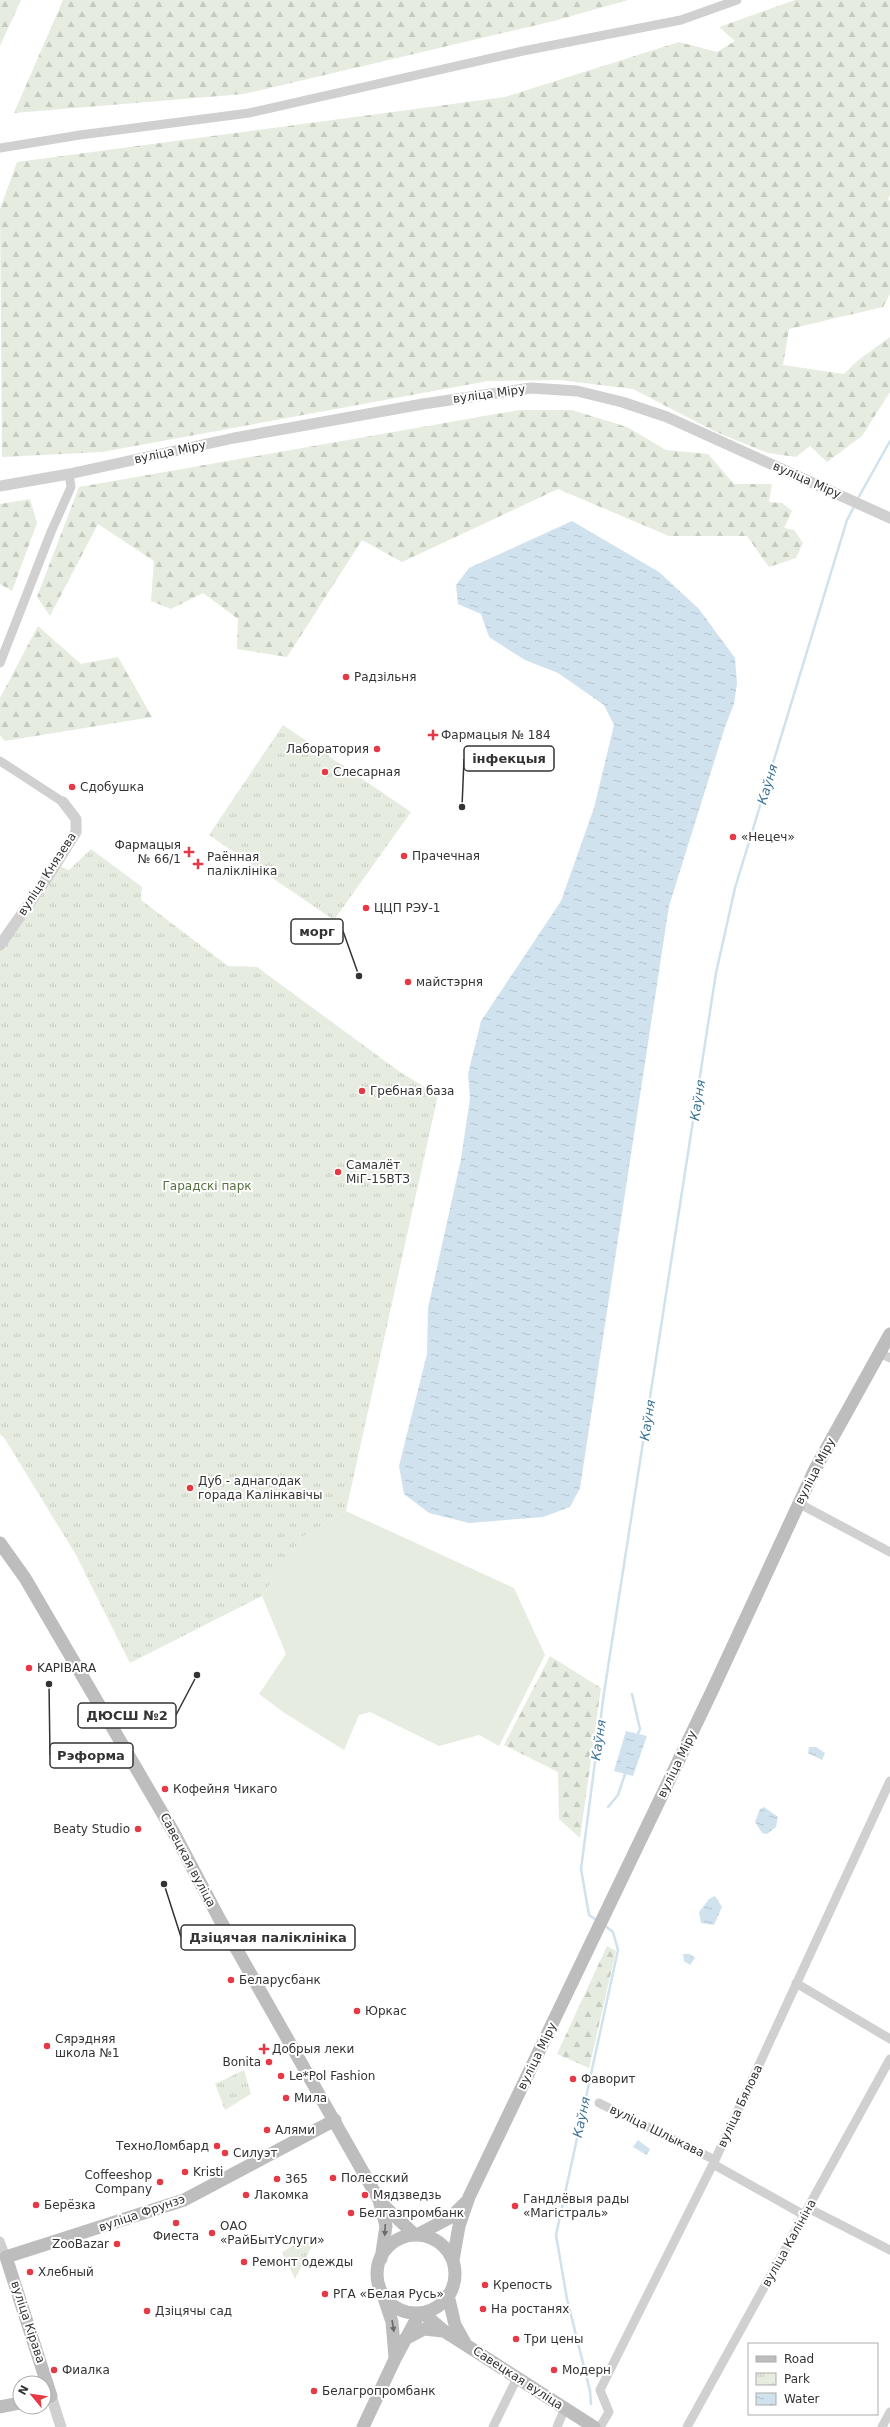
<svg xmlns="http://www.w3.org/2000/svg" width="890" height="2427" viewBox="0 0 890 2427" font-family="'DejaVu Sans',sans-serif">
  <style>
    .grass { fill: #e6ecdf }
    .forest { fill: url(#forest-firs) }
    .park { fill: url(#park-tufts) }
    .water { fill: url(#water-ripples) }
    .lines { fill: none; stroke-linecap: round; stroke-linejoin: round }
    .stream { stroke: #cfe2ee; stroke-width: 2.5 }
    .minor { stroke: #d0d0d0; stroke-width: 9 }
    .tertiary { stroke: #d0d0d0; stroke-width: 11 }
    .secondary { stroke: #bdbdbd; stroke-width: 13 }
    .oneway { fill: #6a6a6a }
    .poi-dot { fill: #e63946; stroke: #fff; stroke-width: 1.5 }
    .labels { text-anchor: middle; stroke-width: 4; stroke-linejoin: round; paint-order: stroke }
    .street-label { font-size: 12px; fill: #333; stroke: #fff }
    .poi-label { font-size: 12px; fill: #333; stroke: #fff; text-anchor: start }
    .park-label { font-size: 12px; fill: #56703f; stroke: #fff }
    .water-label { font-size: 13px; font-style: italic; fill: #3f7597; stroke: #fff }
    .leader { fill: none; stroke: #333; stroke-width: 1.5 }
    .callout-dot { fill: #333; stroke: #fff; stroke-width: 1.5 }
    .callout { fill: #fff; stroke: #333; stroke-width: 1.5 }
    .callout-label { font-size: 13px; text-anchor: middle; font-weight: bold; fill: #333 }
  </style>
  <defs>
    <pattern id="forest-firs" width="22" height="20" patternUnits="userSpaceOnUse"><rect width="22" height="20" fill="#e6ecdf"/><path d="M5 1l3.5 6h-7zM16 11l3.5 6h-7z" fill="#c6cbc0"/></pattern>
    <pattern id="park-tufts" width="24" height="20" patternUnits="userSpaceOnUse"><rect width="24" height="20" fill="#e6ecdf"/><path d="M3 7l-1-3M5 7V3M7 7l1-3M15 17l-1-3M17 17v-4M19 17l1-3" fill="none" stroke="#c6cbc0"/></pattern>
    <pattern id="water-ripples" width="26" height="14" patternUnits="userSpaceOnUse"><rect width="26" height="14" fill="#cfe2ee"/><path d="M2 4q2-2 4 0t4 0M15 11q2-2 4 0t4 0" fill="none" stroke="#b2c2cd"/></pattern>
  </defs>
  <rect width="100%" height="100%" fill="#fff"/>
  <path class="grass" d="M346 1511 514 1588 545 1655 499 1746 479 1735 439 1746 370 1712 359 1715 344 1750 283 1712 259 1694 286 1654 262 1596 302 1537Z"/>
  <path class="forest" d="M0 0H21L0 46Z
    M63 0H628L554 21 244 94 14 113Z
    M795 0H890V195L888 199 890 201V294L883 307 789 329 783 365 844 374 857 361 890 337V392L862 436 827 462 810 446 796 457 768 453 716 432 633 389 560 380 488 381 102 452 2 457 0 209 17 162 505 97 679 42 717 52 735 41 719 27Z
    M519 410H572L627 427 666 450 708 454 734 484H772L769 502 782 503 792 511 784 528 794 530 803 543 796 558 769 567 747 536H669L558 489 402 562 362 540 287 657 237 649 238 619 203 593 171 609 151 601 154 561 98 524 50 616 37 597 79 487Z
    M30 499 37 523 12 591 0 584V504Z
    M38 626 81 664 118 657 152 717 5 741 0 735V698Z
    M550 1656 601 1688 580 1838 559 1819 558 1772 504 1745Z
    M607 1946 616 1951 589 2068 557 2054Z"/>
  <path class="park" d="M283 725 411 812 334 920 209 835Z
    M91 849 142 887 141 900 228 966 257 967 400 1072 438 1095 346 1511 302 1537 262 1596 130 1663 76 1555 5 1439 0 1434V950L60 866 69 870Z
    M244 2070 251 2094 225 2110 215 2084Z
    M305 2239 312 2246 295 2279 282 2252Z"/>
  <path class="water" d="M572 521 659 572 699 609 735 658 737 683 734 704 725 727 669 906 580 1488 570 1507 543 1517 469 1523 429 1513 404 1494 399 1466 427 1354 428 1308 461 1159 470 1098 468 1074 481 1021 561 901 594 808 614 725 604 705 558 673 525 660 489 637 481 614 458 604 456 585 469 568Z
    M626 1731 647 1736 633 1776 614 1771Z
    M809 1747H816L825 1753 822 1760 808 1753Z
    M764 1807 778 1817 776 1827 767 1834 762 1833 755 1822 760 1809Z
    M715 1896 722 1907 714 1925 701 1923 699 1912 709 1899Z
    M683 1954H690L695 1958 690 1965 684 1961Z
    M638 2140 650 2149 647 2155 633 2147Z"/>
  <g class="lines">
    <path class="stream" d="M857 500 890 441
      M632 1694 640 1729 637 1736
      M608 1807 618 1795 626 1771
      M598 1921 589 1915 581 1869 604 1693 716 973 735 888 847 520 855 505
      M591 2404 590 2391 567 2299 556 2235 618 1950 613 1932 604 1925"/>
    <path class="minor" d="M0 148 80 135 249 113 523 51 681 20 737 0
      M0 663 51 532 71 487 69 474
      M0 761 63 802
      M879 1353 890 1358
      M798 1503 890 1552
      M796 1983 890 2039
      M599 2103 715 2160
      M713 2164 804 2215
      M808 2208 890 2250
      M0 2241 6 2257
      M493 2427 517 2378
      M557 2427 565 2408
      M600 2427 609 2412 600 2390 715 2160 890 1781
      M687 2427 890 2059
      M882 2427 890 2412"/>
    <path class="tertiary" d="M0 486 69 474 234 438 423 404 531 388 577 391 622 402 667 417 890 518
      M0 945 47 878 76 832V819L63 802
      M51 2396 61 2427"/>
    <path class="secondary" d="M0 1543 25 1578 174 1833 220 1920 379 2200 386 2226 381 2259
      M380 2202 415 2235
      M417 2235 451 2217 466 2202
      M377 2274a39 39 0 1 1 78 0a39 39 0 1 1-78 0Z
      M453 2260 459 2226 469 2197 712 1691 814 1471 890 1334
      M448 2295 455 2325 465 2343
      M384 2298 392 2322 395 2357
      M423 2313 444 2331 594 2427
      M405 2339 424 2329 443 2331
      M44 2398 51 2396 6 2257 184 2200 335 2120
      M0 2407 20 2403
      M363 2427 395 2359 419 2314"/>
  </g>
  <defs><path id="oneway-solid" d="M-6-.8H1V-3.2L6.5 0L1 3.2V.8H-6Z"/></defs>
  <g class="oneway">
    <use href="#oneway-solid" transform="translate(385 2230) rotate(93)"/>
    <use href="#oneway-solid" transform="translate(393 2326) rotate(81)"/>
  </g>
  <g class="poi-dot">
    <circle cx="346" cy="677" r="4"/>
    <path d="M431 729h4v4h4v4h-4v4h-4v-4h-4v-4h4z"/>
    <circle cx="377" cy="749" r="4"/>
    <circle cx="325" cy="772" r="4"/>
    <circle cx="72" cy="787" r="4"/>
    <circle cx="733" cy="837" r="4"/>
    <path d="M187 846h4v4h4v4h-4v4h-4v-4h-4v-4h4z"/>
    <circle cx="404" cy="856" r="4"/>
    <path d="M196 858h4v4h4v4h-4v4h-4v-4h-4v-4h4z"/>
    <circle cx="366" cy="908" r="4"/>
    <circle cx="408" cy="982" r="4"/>
    <circle cx="362" cy="1091" r="4"/>
    <circle cx="338" cy="1172" r="4"/>
    <circle cx="190" cy="1488" r="4"/>
    <circle cx="29" cy="1668" r="4"/>
    <circle cx="165" cy="1789" r="4"/>
    <circle cx="138" cy="1829" r="4"/>
    <circle cx="231" cy="1980" r="4"/>
    <circle cx="357" cy="2011" r="4"/>
    <circle cx="47" cy="2046" r="4"/>
    <path d="M262 2043h4v4h4v4h-4v4h-4v-4h-4v-4h4z"/>
    <circle cx="269" cy="2062" r="4"/>
    <circle cx="281" cy="2076" r="4"/>
    <circle cx="573" cy="2079" r="4"/>
    <circle cx="286" cy="2098" r="4"/>
    <circle cx="267" cy="2130" r="4"/>
    <circle cx="217" cy="2146" r="4"/>
    <circle cx="225" cy="2153" r="4"/>
    <circle cx="185" cy="2172" r="4"/>
    <circle cx="333" cy="2178" r="4"/>
    <circle cx="277" cy="2179" r="4"/>
    <circle cx="160" cy="2182" r="4"/>
    <circle cx="246" cy="2195" r="4"/>
    <circle cx="365" cy="2195" r="4"/>
    <circle cx="36" cy="2205" r="4"/>
    <circle cx="515" cy="2206" r="4"/>
    <circle cx="351" cy="2213" r="4"/>
    <circle cx="176" cy="2223" r="4"/>
    <circle cx="212" cy="2233" r="4"/>
    <circle cx="117" cy="2244" r="4"/>
    <circle cx="244" cy="2262" r="4"/>
    <circle cx="30" cy="2272" r="4"/>
    <circle cx="485" cy="2285" r="4"/>
    <circle cx="325" cy="2294" r="4"/>
    <circle cx="483" cy="2309" r="4"/>
    <circle cx="147" cy="2311" r="4"/>
    <circle cx="516" cy="2339" r="4"/>
    <circle cx="54" cy="2370" r="4"/>
    <circle cx="554" cy="2370" r="4"/>
    <circle cx="314" cy="2391" r="4"/>
  </g>
  <g class="labels">
    <g class="street-label">
      <text transform="translate(489 394) rotate(-8)" y="4">вуліца Міру</text>
      <text transform="translate(170 452) rotate(-12)" y="4">вуліца Міру</text>
      <text transform="translate(807 480) rotate(24)" y="4">вуліца Міру</text>
      <text transform="translate(47 874) rotate(-57)" y="4">вуліца Князева</text>
      <text transform="translate(815 1471) rotate(-63)" y="4">вуліца Міру</text>
      <text transform="translate(677 1764) rotate(-64)" y="4">вуліца Міру</text>
      <text transform="translate(188 1860) rotate(62)" y="4">Савецкая вуліца</text>
      <text transform="translate(537 2056) rotate(-64)" y="4">вуліца Міру</text>
      <text transform="translate(740 2106) rotate(-65)" y="4">вуліца Бялова</text>
      <text transform="translate(657 2131) rotate(26)" y="4">вуліца Шлыкава</text>
      <text transform="translate(142 2213) rotate(-19)" y="4">вуліца Фрунзэ</text>
      <text transform="translate(789 2243) rotate(-61)" y="4">вуліца Калініна</text>
      <text transform="translate(28 2322) rotate(72)" y="4">вуліца Кірава</text>
      <text transform="translate(518 2378) rotate(33)" y="4">Савецкая вуліца</text>
    </g>
    <g class="poi-label">
      <text x="354" y="681">Радзільня</text>
      <text x="441" y="739">Фармацыя № 184</text>
      <text x="369" y="753" text-anchor="end">Лаборатория</text>
      <text x="333" y="776">Слесарная</text>
      <text x="80" y="791">Сдобушка</text>
      <text x="741" y="841">«Нецеч»</text>
      <text x="181" y="849" text-anchor="end">Фармацыя<tspan x="181" dy="14">№ 66/1</tspan></text>
      <text x="412" y="860">Прачечная</text>
      <text x="207" y="861">Раённая<tspan x="207" dy="14">паліклініка</tspan></text>
      <text x="374" y="912">ЦЦП РЭУ-1</text>
      <text x="416" y="986">майстэрня</text>
      <text x="370" y="1095">Гребная база</text>
      <text x="346" y="1169">Самалёт<tspan x="346" dy="14">МіГ-15ВТЗ</tspan></text>
      <text x="198" y="1485">Дуб - аднагодак<tspan x="198" dy="14">горада Калінкавічы</tspan></text>
      <text x="37" y="1672">KAPIBARA</text>
      <text x="173" y="1793">Кофейня Чикаго</text>
      <text x="130" y="1833" text-anchor="end">Beaty Studio</text>
      <text x="239" y="1984">Беларусбанк</text>
      <text x="365" y="2015">Юркас</text>
      <text x="55" y="2043">Сярэдняя<tspan x="55" dy="14">школа №1</tspan></text>
      <text x="272" y="2053">Добрыя леки</text>
      <text x="261" y="2066" text-anchor="end">Bonita</text>
      <text x="289" y="2080">Le*Pol Fashion</text>
      <text x="581" y="2083">Фаворит</text>
      <text x="294" y="2102">Мила</text>
      <text x="275" y="2134">Алями</text>
      <text x="209" y="2150" text-anchor="end">ТехноЛомбард</text>
      <text x="233" y="2157">Силуэт</text>
      <text x="193" y="2176">Kristi</text>
      <text x="152" y="2179" text-anchor="end">Coffeeshop<tspan x="152" dy="14">Company</tspan></text>
      <text x="341" y="2182">Полесский</text>
      <text x="285" y="2183">365</text>
      <text x="254" y="2199">Лакомка</text>
      <text x="373" y="2199">Мядзведзь</text>
      <text x="523" y="2203">Гандлёвыя рады<tspan x="523" dy="14">«Магістраль»</tspan></text>
      <text x="44" y="2209">Берёзка</text>
      <text x="359" y="2217">Белгазпромбанк</text>
      <text x="220" y="2230">ОАО<tspan x="220" dy="14">«РайБытУслуги»</tspan></text>
      <text x="176" y="2240" text-anchor="middle">Фиеста</text>
      <text x="109" y="2248" text-anchor="end">ZooBazar</text>
      <text x="252" y="2266">Ремонт одежды</text>
      <text x="38" y="2276">Хлебный</text>
      <text x="493" y="2289">Крепость</text>
      <text x="333" y="2298">РГА «Белая Русь»</text>
      <text x="491" y="2313">На ростанях</text>
      <text x="155" y="2315">Дзіцячы сад</text>
      <text x="524" y="2343">Три цены</text>
      <text x="62" y="2374">Фиалка</text>
      <text x="562" y="2374">Модерн</text>
      <text x="322" y="2395">Белагропромбанк</text>
    </g>
    <g class="park-label">
      <text x="207" y="1190">Гарадскі парк</text>
    </g>
    <g class="water-label">
      <text transform="translate(767 784) rotate(-73)" y="5">Каўня</text>
      <text transform="translate(697 1100) rotate(-81)" y="5">Каўня</text>
      <text transform="translate(647 1420) rotate(-81)" y="5">Каўня</text>
      <text transform="translate(598 1740) rotate(-82)" y="5">Каўня</text>
      <text transform="translate(581 2117) rotate(-78)" y="5">Каўня</text>
    </g>
  </g>
  <path class="leader" d="M462 807L464 759M359 976L343 931M197 1675L176 1715M49 1684L50 1755M164 1884L181 1937"/>
  <g class="callout-dot">
    <circle cx="462" cy="807" r="4"/>
    <circle cx="359" cy="976" r="4"/>
    <circle cx="197" cy="1675" r="4"/>
    <circle cx="49" cy="1684" r="4"/>
    <circle cx="164" cy="1884" r="4"/>
  </g>
  <g class="callout">
    <rect x="464" y="746" width="90" height="25" rx="4"/>
    <rect x="291" y="919" width="52" height="25" rx="4"/>
    <rect x="78" y="1703" width="98" height="25" rx="4"/>
    <rect x="50" y="1743" width="83" height="25" rx="4"/>
    <rect x="181" y="1925" width="174" height="25" rx="4"/>
  </g>
  <g class="callout-label">
    <text x="509" y="763">інфекцыя</text>
    <text x="317" y="936">морг</text>
    <text x="127" y="1720">ДЮСШ №2</text>
    <text x="91" y="1760">Рэформа</text>
    <text x="268" y="1942">Дзіцячая паліклініка</text>
  </g>
  <rect x="748" y="2343" width="130" height="72" fill="#ffffff" stroke="#adadad"/>
  <rect x="756" y="2356" width="20" height="6" fill="#bdbdbd" stroke="#adadad"/>
  <text x="784" y="2363" font-size="12" fill="#333333">Road</text>
  <rect x="756" y="2373" width="20" height="12" fill="url(#park-tufts)" stroke="#adadad"/>
  <text x="784" y="2383" font-size="12" fill="#333333">Park</text>
  <rect x="756" y="2393" width="20" height="12" fill="url(#water-ripples)" stroke="#adadad"/>
  <text x="784" y="2403" font-size="12" fill="#333333">Water</text>
  <g transform="translate(32 2395) rotate(299)"><circle r="19" fill="#ffffff" stroke="#adadad"/>
  <path d="M0-3L7 15L0 10L-7 15Z" fill="#e63946"/>
  <text y="-6" font-size="11" font-weight="bold" text-anchor="middle" fill="#333333">N</text>
  </g>
</svg>
